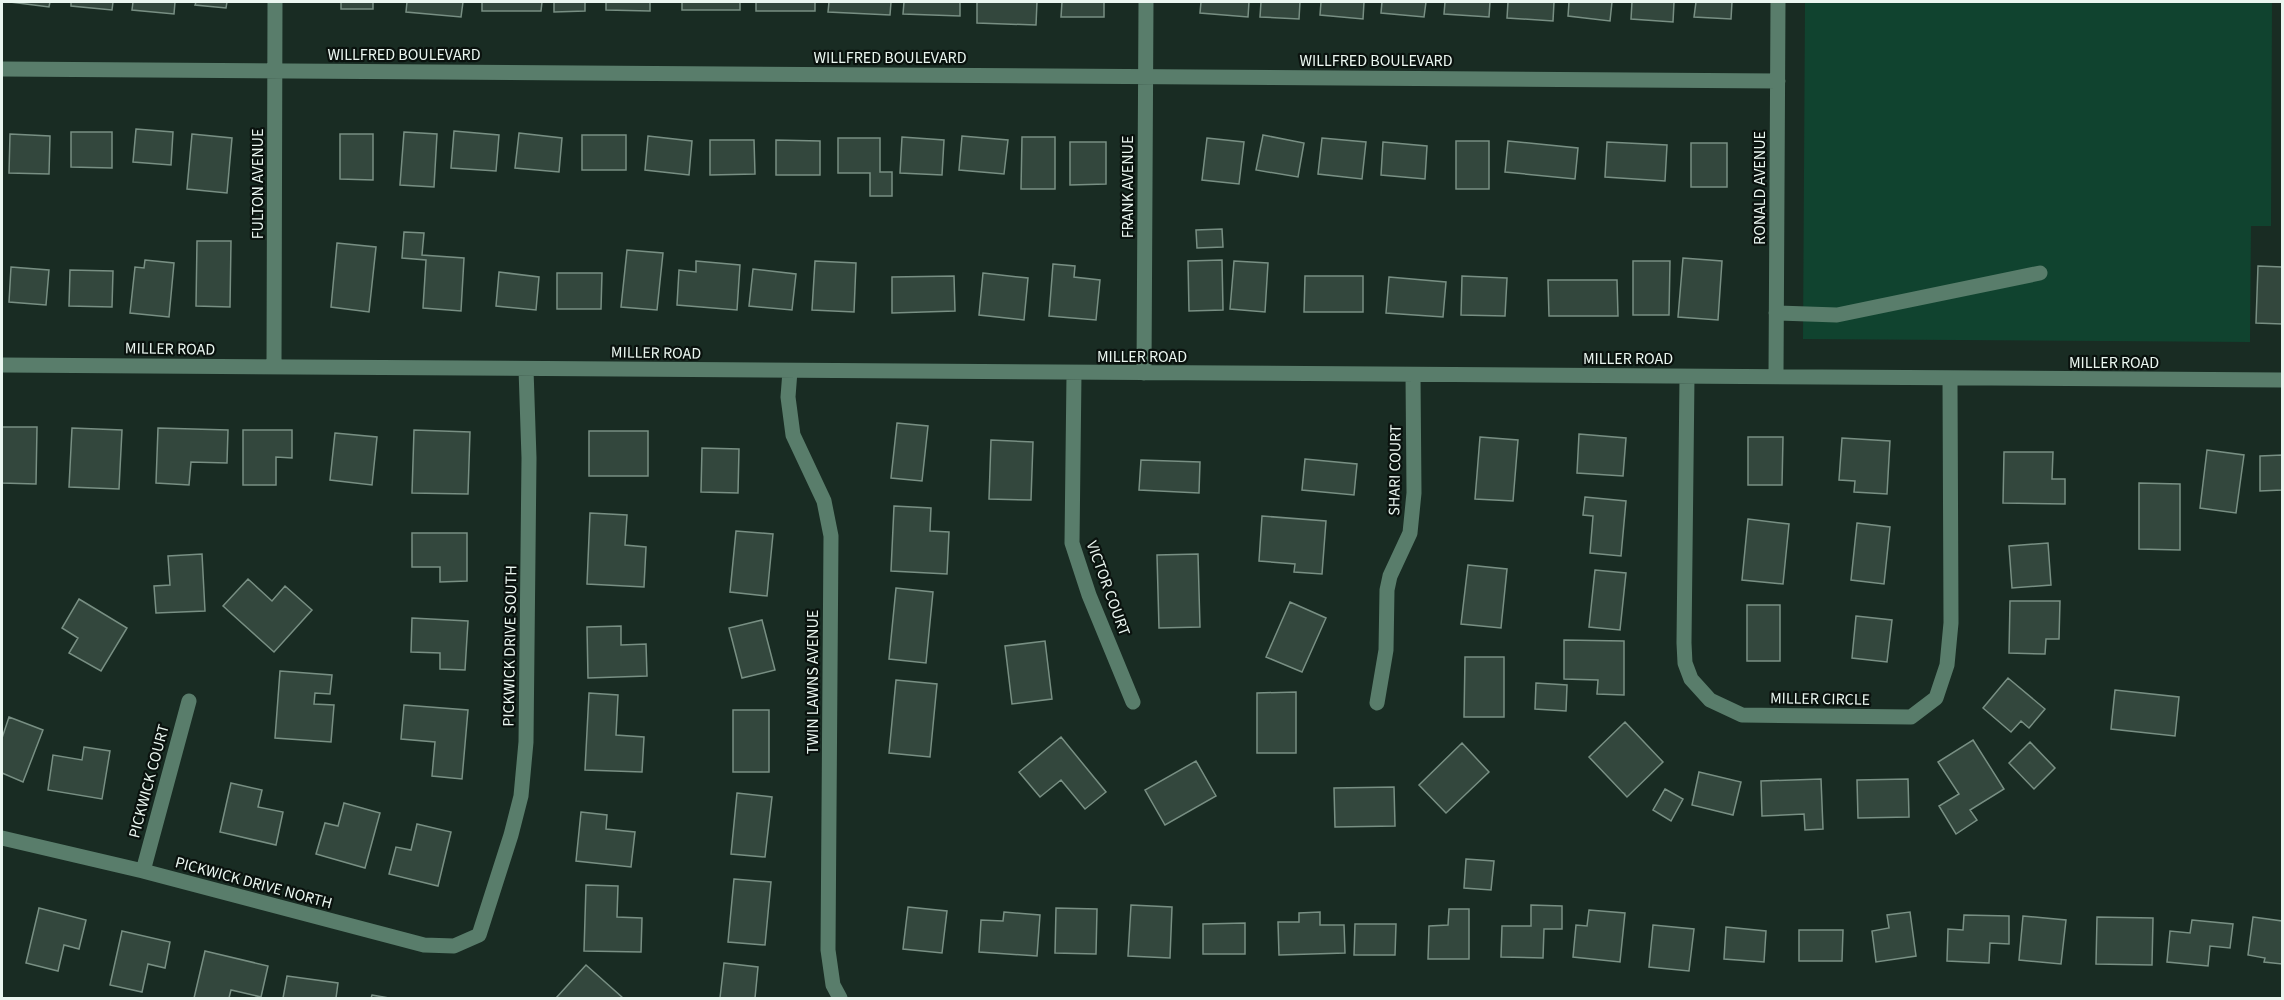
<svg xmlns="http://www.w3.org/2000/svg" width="2284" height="1000" viewBox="0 0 2284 1000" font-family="'Source Sans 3',sans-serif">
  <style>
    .green { fill: #10432f }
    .building { fill: #33473d; stroke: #788f83; stroke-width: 1.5 }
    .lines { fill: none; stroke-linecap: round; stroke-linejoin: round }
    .minor { stroke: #597d6b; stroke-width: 15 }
    .labels { text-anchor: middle; stroke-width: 4.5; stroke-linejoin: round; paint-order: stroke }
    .street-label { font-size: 16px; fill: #eaf6f0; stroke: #0a120e }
  </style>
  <rect width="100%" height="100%" fill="#192c23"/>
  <path class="green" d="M1805 2H2272L2271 226H2251L2250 342 1803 339Z"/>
  <path class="building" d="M10 2H50L49 7Z
    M71 2H113L112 10 71 6Z
    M133 2H175L174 14 132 10Z
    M196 2H227L226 8 195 5Z
    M341 2H373V9H341Z
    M407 2H463L461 17 406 12Z
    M482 2H542L541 11H482Z
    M554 2H585V11L554 12Z
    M606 2H650V11L606 10Z
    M682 2H740V10H682Z
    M756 2H815V11H756Z
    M829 2H891L890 15 828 12Z
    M904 2H960V16L903 14Z
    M977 2H1037L1036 25 977 23Z
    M1062 2H1104V17H1061Z
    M1201 2H1249L1248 17 1200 13Z
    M1261 2H1300L1299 19 1260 17Z
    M1321 2H1364L1363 19 1320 15Z
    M1382 2H1426L1424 17 1381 13Z
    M1445 2H1490L1489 17 1444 14Z
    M1508 2H1554L1553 21 1507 18Z
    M1569 2H1612L1610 21 1568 16Z
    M1632 2H1674L1673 22 1631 19Z
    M1696 2H1732L1731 19 1694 17Z
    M136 129 173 132 171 165 133 162Z
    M454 131 499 135 496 171 451 168Z
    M71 132H112V168L71 167Z
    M404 132 437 134 434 187 400 185Z
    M519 133 562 138 559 172 515 168Z
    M10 134 50 136 49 174 9 173Z
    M192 134 232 138 227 193 187 189Z
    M340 134H373V180L340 179Z
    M582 135H626V170H582Z
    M1263 135 1304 143 1298 177 1256 170Z
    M648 136 692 141 689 175 645 170Z
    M962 136 1008 140 1004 174 959 170Z
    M902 137 944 140 942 175 900 173Z
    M1022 137H1055V189H1021Z
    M838 138H880V172H892V196H870V173H838Z
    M1207 138 1244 142 1239 184 1202 180Z
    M1322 138 1366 142 1362 179 1318 174Z
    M710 140H754L755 174 710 175Z
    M776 140 820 141V175H776Z
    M1456 141H1489V189H1456Z
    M1508 141 1578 148 1575 179 1505 172Z
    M1070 142H1106V184L1070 185Z
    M1383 142 1427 146 1425 179 1381 175Z
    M1607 142 1667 145 1665 181 1605 177Z
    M1691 143H1727V187H1691Z
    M1222 229 1223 247 1197 248 1196 230Z
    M404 232 424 233 422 255 464 258 461 311 423 308 426 260 402 258Z
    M197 241H231L230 307 196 306Z
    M337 243 376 247 369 312 331 307Z
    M627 250 663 253 657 310 621 307Z
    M1683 258 1722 261 1718 320 1678 317Z
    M145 260 174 263 169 317 130 313 135 267 144 268Z
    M1222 260 1223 310 1189 311 1188 261Z
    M696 261 740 265 737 310 677 305 679 270 696 272Z
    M815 261 856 263 854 312 812 310Z
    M1234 261 1268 263 1265 312 1230 309Z
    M1633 261H1670L1669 315H1633Z
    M1053 264 1075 266 1074 277 1100 280 1096 320 1049 316Z
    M2258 266 2282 267V324L2256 323Z
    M11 267 49 270 46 305 9 302Z
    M753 269 796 274 792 310 749 306Z
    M70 270 113 271 112 307 69 306Z
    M499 272 539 277 536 310 496 306Z
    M557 273H602L601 309H557Z
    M983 273 1028 278 1024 320 979 315Z
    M954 276 955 311 892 313V277Z
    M1305 276H1363V312H1304Z
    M1462 276 1507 278 1505 316 1461 315Z
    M1389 277 1446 282 1443 317 1386 313Z
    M1548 280H1617L1618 316H1549Z
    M897 423 928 426 922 481 891 478Z
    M2 427H37L36 484 2 483Z
    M72 428 122 430 119 489 69 487Z
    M158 428 228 430 227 463 191 462 189 485 156 483Z
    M243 430H292V458L276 457V485H243Z
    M414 430 470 432 468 494 412 493Z
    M589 431H648V476H589Z
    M335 433 377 437 372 485 330 480Z
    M1579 434 1626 438 1623 476 1577 473Z
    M1480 437 1518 440 1513 501 1475 499Z
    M1748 437H1783L1782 485H1748Z
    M1842 438 1890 441 1887 494 1854 492 1855 481 1839 480Z
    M991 440 1033 442 1031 500 989 499Z
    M702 448 739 449 738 493 701 492Z
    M2207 450 2244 455 2236 513 2200 508Z
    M2004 452H2053L2052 479H2065V504L2003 503Z
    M2282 455V490L2260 491V456Z
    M1305 459 1357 464 1354 495 1302 490Z
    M1141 460 1200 462 1199 493 1139 490Z
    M2139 483 2180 484V550L2139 549Z
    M1585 497 1626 501 1621 556 1590 553 1593 516 1583 515Z
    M894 506 931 508 930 531 949 532 947 574 891 571Z
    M590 513 627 515 625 545 646 547 644 587 587 584Z
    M1262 516 1326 521 1322 574 1294 572 1295 564 1259 561Z
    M1748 519 1789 524 1783 584 1742 580Z
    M1857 523 1890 527 1884 584 1851 580Z
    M736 531 773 534 767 596 730 592Z
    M412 533H467V581L440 582V567H412Z
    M2048 543 2051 585 2012 588 2009 546Z
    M202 554 205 611 156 613 154 586 170 585 168 556Z
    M1198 554 1200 627 1159 628 1157 555Z
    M1468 565 1507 569 1501 628 1461 624Z
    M1595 570 1626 573 1620 630 1589 627Z
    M248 579 272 601 285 586 312 610 274 652 223 606Z
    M896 588 933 592 926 663 889 659Z
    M79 599 127 628 101 671 69 653 78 638 62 628Z
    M2010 601H2060L2059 639H2046L2045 654 2009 653Z
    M1290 602 1326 618 1302 672 1266 657Z
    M1747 605H1780V661H1747Z
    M1856 616 1892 620 1887 662 1852 658Z
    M412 618 468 621 465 670 440 669V653L411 652Z
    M762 620 775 670 742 678 729 628Z
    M621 626V645L646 644 647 676 588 678 587 627Z
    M1564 640 1624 641V695L1597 694 1598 680 1564 679Z
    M1045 641 1052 699 1012 704 1005 646Z
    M1465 657H1504V717H1464Z
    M280 671 332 675 330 694 315 693 314 704 334 705 331 742 275 738Z
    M2008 678 2045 709 2029 728 2021 721 2011 732 1983 708Z
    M896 680 937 684 930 757 889 753Z
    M1536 683 1567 685 1566 711 1535 709Z
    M2115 690 2179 697 2175 736 2111 729Z
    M1296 692V753H1257V693Z
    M589 693 618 695 616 735 644 737 642 772 585 770Z
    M404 705 468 710 462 779 432 776 435 742 401 739Z
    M733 710H769V772H733Z
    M9 717 43 730 23 782 2 773V738Z
    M1625 722 1663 762 1627 797 1589 757Z
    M1061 737 1106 792 1085 809 1061 780 1040 797 1019 772Z
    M1973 740 2004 789 1970 810 1977 820 1956 834 1939 806 1959 794 1938 762Z
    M2030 742 2055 768 2034 789 2009 763Z
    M1462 743 1489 772 1446 813 1419 785Z
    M84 747 110 751 102 799 48 790 53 755 82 760Z
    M1196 761 1216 796 1165 825 1145 790Z
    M1699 772 1741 782 1733 815 1692 805Z
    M1821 779 1823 829 1805 830 1804 814 1762 816 1761 781Z
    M1908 779 1909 817 1858 818 1857 780Z
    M231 783 262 790 258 807 283 812 276 845 220 832Z
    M1394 787 1395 826 1335 827 1334 788Z
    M1665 789 1683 799 1671 821 1653 810Z
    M737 793 772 797 765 857 731 854Z
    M344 803 380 813 365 868 316 854 325 823 338 826Z
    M581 812 607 815 606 829 635 832 631 867 576 861Z
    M417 824 451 832 438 886 389 874 396 847 411 850Z
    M1466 859 1494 861 1491 890 1464 888Z
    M734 879 771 882 765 945 728 942Z
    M586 885 618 886 617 917 642 918 641 952 584 951Z
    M1131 905 1172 907 1170 958 1128 956Z
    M1531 905 1562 906V929H1544L1543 958 1501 957 1502 926H1531Z
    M908 907 947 911 942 953 903 949Z
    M39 908 86 920 79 949 64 945 58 971 26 963Z
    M1056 908 1097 909 1096 954 1055 953Z
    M1449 909H1469V959H1428L1429 926 1448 925Z
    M1589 910 1625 913 1620 962 1573 957 1576 925 1587 926Z
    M1004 912 1040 915 1037 956 979 952 981 920 1003 921Z
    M1320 912V925H1344L1345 953 1279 955 1278 922H1299V913Z
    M1910 912 1916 956 1876 962 1872 931 1889 928 1887 915Z
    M1964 915 2009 916V944L1990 943 1989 963 1947 961 1948 929 1963 930Z
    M2023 916 2066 920 2061 964 2019 960Z
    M2097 917 2153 918 2152 965 2096 964Z
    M2253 917 2282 921V964L2264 962 2265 958 2248 955Z
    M2192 920 2233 924 2230 948 2210 946 2208 966 2167 962 2170 931 2190 933Z
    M1245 923V954H1203V924Z
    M1355 924H1396L1395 955H1354Z
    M1653 925 1694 929 1689 971 1649 967Z
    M1726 927 1766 931 1764 962 1724 959Z
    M1799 930H1843L1842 961H1799Z
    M122 931 170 942 165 968 148 964 142 992 110 985Z
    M205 951 268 966 261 997 231 990 229 998H194Z
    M724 963 758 967 755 998H720Z
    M586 965 623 998H556Z
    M287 976 338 983 336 998H283Z
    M372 995 389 998H371Z"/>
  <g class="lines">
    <path class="minor" d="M2 69 1778 81
      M1776 313 1837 315 2040 273
      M2 365 2282 380
      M274 367 275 2
      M790 371 788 397 793 435 824 501 831 536 828 950 833 985 840 998
      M1144 373 1146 2
      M1074 374 1072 543 1089 595 1133 702
      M1776 375 1778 2
      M1687 377 1684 643 1685 663 1691 679 1710 700 1742 715 1911 717 1936 698 1947 665 1951 623 1950 379
      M1377 703 1386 650 1387 590 1390 576 1410 533 1414 493 1413 375
      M2 838 143 871 424 945 454 946 479 935 511 835 521 796 526 742 529 458 526 369
      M143 871 189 701"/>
  </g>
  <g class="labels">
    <g class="street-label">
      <text x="404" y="60">WILLFRED BOULEVARD</text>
      <text x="890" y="63">WILLFRED BOULEVARD</text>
      <text x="1376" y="66">WILLFRED BOULEVARD</text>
      <text transform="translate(257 184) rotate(-90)" y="6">FULTON AVENUE</text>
      <text transform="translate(1127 187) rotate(-90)" y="6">FRANK AVENUE</text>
      <text transform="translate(1759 188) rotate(-90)" y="6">RONALD AVENUE</text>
      <text transform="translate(170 348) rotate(1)" y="6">MILLER ROAD</text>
      <text transform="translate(656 352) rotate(1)" y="6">MILLER ROAD</text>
      <text x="1142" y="362">MILLER ROAD</text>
      <text x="1628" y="364">MILLER ROAD</text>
      <text x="2114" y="368">MILLER ROAD</text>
      <text transform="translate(1394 470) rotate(-89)" y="6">SHARI COURT</text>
      <text transform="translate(1109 588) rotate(70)" y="6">VICTOR COURT</text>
      <text transform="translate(509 646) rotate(-89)" y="6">PICKWICK DRIVE SOUTH</text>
      <text transform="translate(812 682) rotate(-90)" y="6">TWIN LAWNS AVENUE</text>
      <text transform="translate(1820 698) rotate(1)" y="6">MILLER CIRCLE</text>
      <text transform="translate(148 781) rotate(-75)" y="6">PICKWICK COURT</text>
      <text transform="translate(254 882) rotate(15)" y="6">PICKWICK DRIVE NORTH</text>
    </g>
  </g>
  <rect width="2284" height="1000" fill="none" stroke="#eaf6f0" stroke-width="6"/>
</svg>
